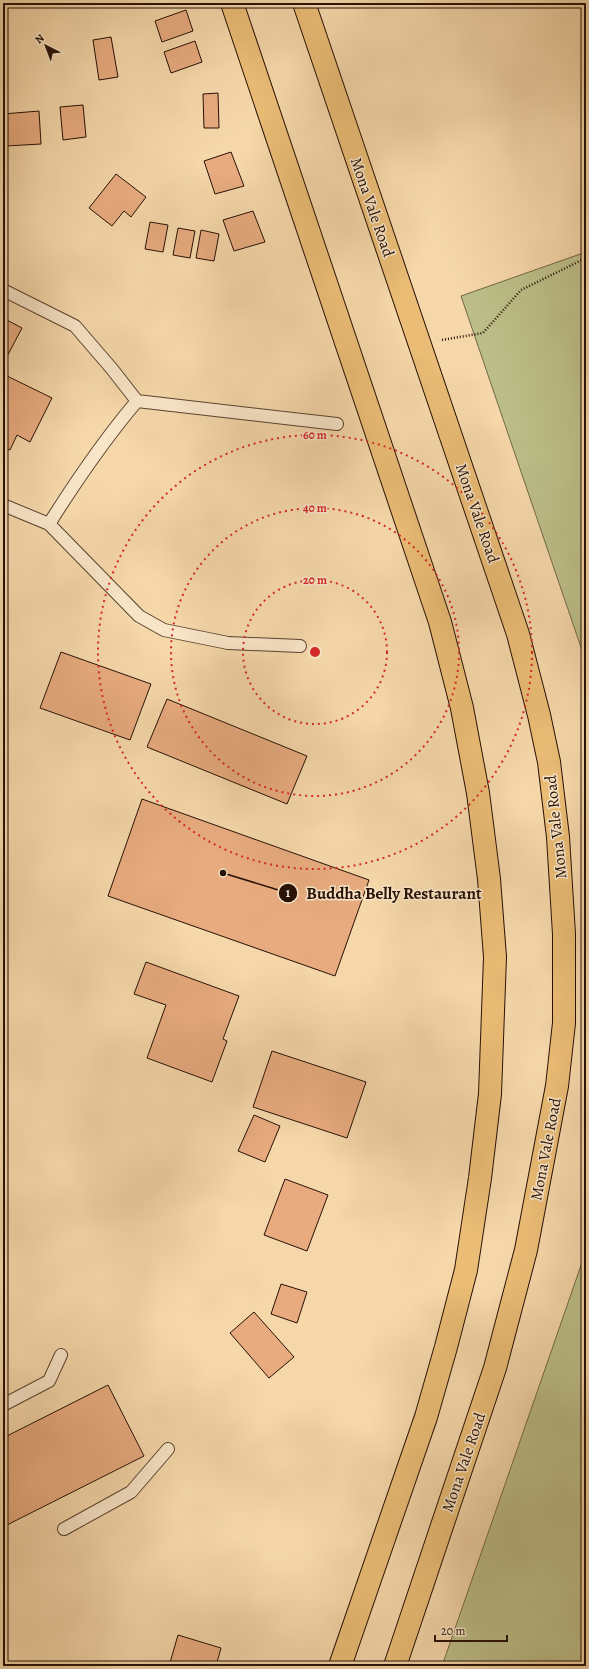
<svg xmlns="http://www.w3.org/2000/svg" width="589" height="1669" viewBox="0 0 589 1669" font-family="Alegreya,serif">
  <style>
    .green { fill: #bcbe88; stroke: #726746 }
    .building { fill: #e7ab7f; stroke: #271005 }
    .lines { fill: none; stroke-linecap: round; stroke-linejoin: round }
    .service-casing { stroke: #5a422e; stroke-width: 14 }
    .trunk-casing { stroke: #271005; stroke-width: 24 }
    .path { stroke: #271005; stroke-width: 2.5; stroke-dasharray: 1 2; stroke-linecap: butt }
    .service { stroke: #f8e5c8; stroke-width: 12 }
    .trunk { stroke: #eabc75; stroke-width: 22 }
    .ring { fill: none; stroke: #d62828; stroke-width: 2; stroke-dasharray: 2 4 }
    .labels { text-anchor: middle; stroke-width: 3; stroke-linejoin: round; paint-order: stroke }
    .street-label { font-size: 16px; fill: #271005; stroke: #f8e5c8 }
    .centre { fill: #d62828; stroke: #f8e5c8; stroke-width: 2 }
    .ring-label { font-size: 12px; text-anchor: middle; font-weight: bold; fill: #d62828; stroke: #f8e5c8; stroke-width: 3; stroke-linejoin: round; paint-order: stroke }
    .leader { fill: none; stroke: #271005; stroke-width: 1.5 }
    .callout-dot { fill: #271005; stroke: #f8e5c8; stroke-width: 1.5 }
    .mark-label { font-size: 12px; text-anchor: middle; font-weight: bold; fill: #fff }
    .callout-label { font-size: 17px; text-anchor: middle; font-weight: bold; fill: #271005; stroke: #f8e5c8; stroke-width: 3; stroke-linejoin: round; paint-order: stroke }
  </style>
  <rect width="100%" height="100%" fill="#f5d7aa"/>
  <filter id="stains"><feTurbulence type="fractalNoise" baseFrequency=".005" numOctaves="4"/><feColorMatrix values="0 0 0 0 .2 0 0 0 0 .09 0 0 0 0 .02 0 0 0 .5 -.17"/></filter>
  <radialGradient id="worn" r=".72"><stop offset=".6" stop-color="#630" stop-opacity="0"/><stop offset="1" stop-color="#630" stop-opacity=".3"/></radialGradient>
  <path class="green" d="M586 252V662L461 296Z
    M586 1251V1666H442Z"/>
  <path class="building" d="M186 10 193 31 162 42 155 21Z
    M111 37 118 77 99 80 93 40Z
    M195 41 202 62 171 73 164 52Z
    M218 93 219 128H204L203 94Z
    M83 105 86 137 63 140 60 107Z
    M39 111 41 144 6 146 3 114Z
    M231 152 244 186 215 194 204 161Z
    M116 174 146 197 131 217 124 211 112 226 89 208Z
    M253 211 265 242 234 251 223 220Z
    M150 222 168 225 163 252 145 249Z
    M178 228 195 231 190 258 173 255Z
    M201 230 219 234 214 261 196 258Z
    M3 318 22 328 3 364Z
    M3 374 52 398 30 442 17 435 10 450 3 447Z
    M61 652 151 684 130 740 40 708Z
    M167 699 307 756 287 804 147 747Z
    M142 799 369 880 335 976 108 896Z
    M146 962 239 996 223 1039 227 1041 212 1082 147 1058 166 1005 134 994Z
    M272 1051 366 1082 347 1138 253 1107Z
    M254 1115 280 1126 265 1162 238 1151Z
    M285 1179 328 1195 307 1251 264 1235Z
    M281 1284 307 1292 297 1323 271 1314Z
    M254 1312 294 1357 269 1378 230 1333Z
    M108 1385 144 1456 3 1527V1438Z
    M178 1635 221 1648 216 1666H169Z"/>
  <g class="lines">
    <defs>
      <path id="service" d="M3 290 75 326 112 369 137 401 337 424
        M3 505 49 524 139 616 164 630 228 643 300 646
        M49 524C76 481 104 440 137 401
        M3 1405 49 1381 61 1355
        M64 1529 131 1492 168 1449"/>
      <path id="trunk" d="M232 3 440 622 462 708 478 793 489 879 495 957 490 1094 480 1178 466 1270 446 1347 426 1417 340 1666
        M304 3 518 634 539 715 549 762 558 837 564 934V1023L557 1086 526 1250 495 1368 395 1666"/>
    </defs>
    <use href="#service" class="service-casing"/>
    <use href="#trunk" class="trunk-casing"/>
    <path class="path" d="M442 340 483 333 521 290 586 258"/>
    <use href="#service" class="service"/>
    <use href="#trunk" class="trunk"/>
  </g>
  <g class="ring">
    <circle cx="315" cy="652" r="72"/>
    <circle cx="315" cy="652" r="144"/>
    <circle cx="315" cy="652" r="217"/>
  </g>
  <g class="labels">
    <g class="street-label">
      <text transform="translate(373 207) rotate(71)" y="6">Mona Vale Road</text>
      <text transform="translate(478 513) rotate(71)" y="6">Mona Vale Road</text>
      <text transform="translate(555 827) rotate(-96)" y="6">Mona Vale Road</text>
      <text transform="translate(545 1149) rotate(-79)" y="6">Mona Vale Road</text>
      <text transform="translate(463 1462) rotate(-71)" y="6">Mona Vale Road</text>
    </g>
  </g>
  <circle cx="315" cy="652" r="6" class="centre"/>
  <g class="ring-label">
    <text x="315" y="439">60 m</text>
    <text x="315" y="512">40 m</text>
    <text x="315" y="584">20 m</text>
  </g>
  <path class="leader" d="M223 873L288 893"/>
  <g class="callout-dot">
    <circle cx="223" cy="873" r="4"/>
    <circle cx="288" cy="893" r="10"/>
  </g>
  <g class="mark-label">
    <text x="288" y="897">1</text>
  </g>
  <g class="callout-label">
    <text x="394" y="899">Buddha Belly Restaurant</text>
  </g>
  <rect width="589" height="1669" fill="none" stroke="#f5d7aa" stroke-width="16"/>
  <rect x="4" y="4" width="581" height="1661" fill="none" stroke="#271005" stroke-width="2"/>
  <rect x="8" y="8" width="573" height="1653" fill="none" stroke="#271005"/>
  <g transform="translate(46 46) rotate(318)" stroke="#f8e5c8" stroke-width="3" paint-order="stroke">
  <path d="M0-3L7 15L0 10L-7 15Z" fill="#271005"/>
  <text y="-6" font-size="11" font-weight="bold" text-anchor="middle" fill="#271005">N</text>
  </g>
  <path d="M435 1635v6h72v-6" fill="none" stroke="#271005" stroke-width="2"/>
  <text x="441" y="1635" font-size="12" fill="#271005" stroke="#f8e5c8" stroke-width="3" paint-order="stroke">20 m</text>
  <rect width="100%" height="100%" filter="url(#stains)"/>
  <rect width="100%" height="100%" fill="url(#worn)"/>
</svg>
